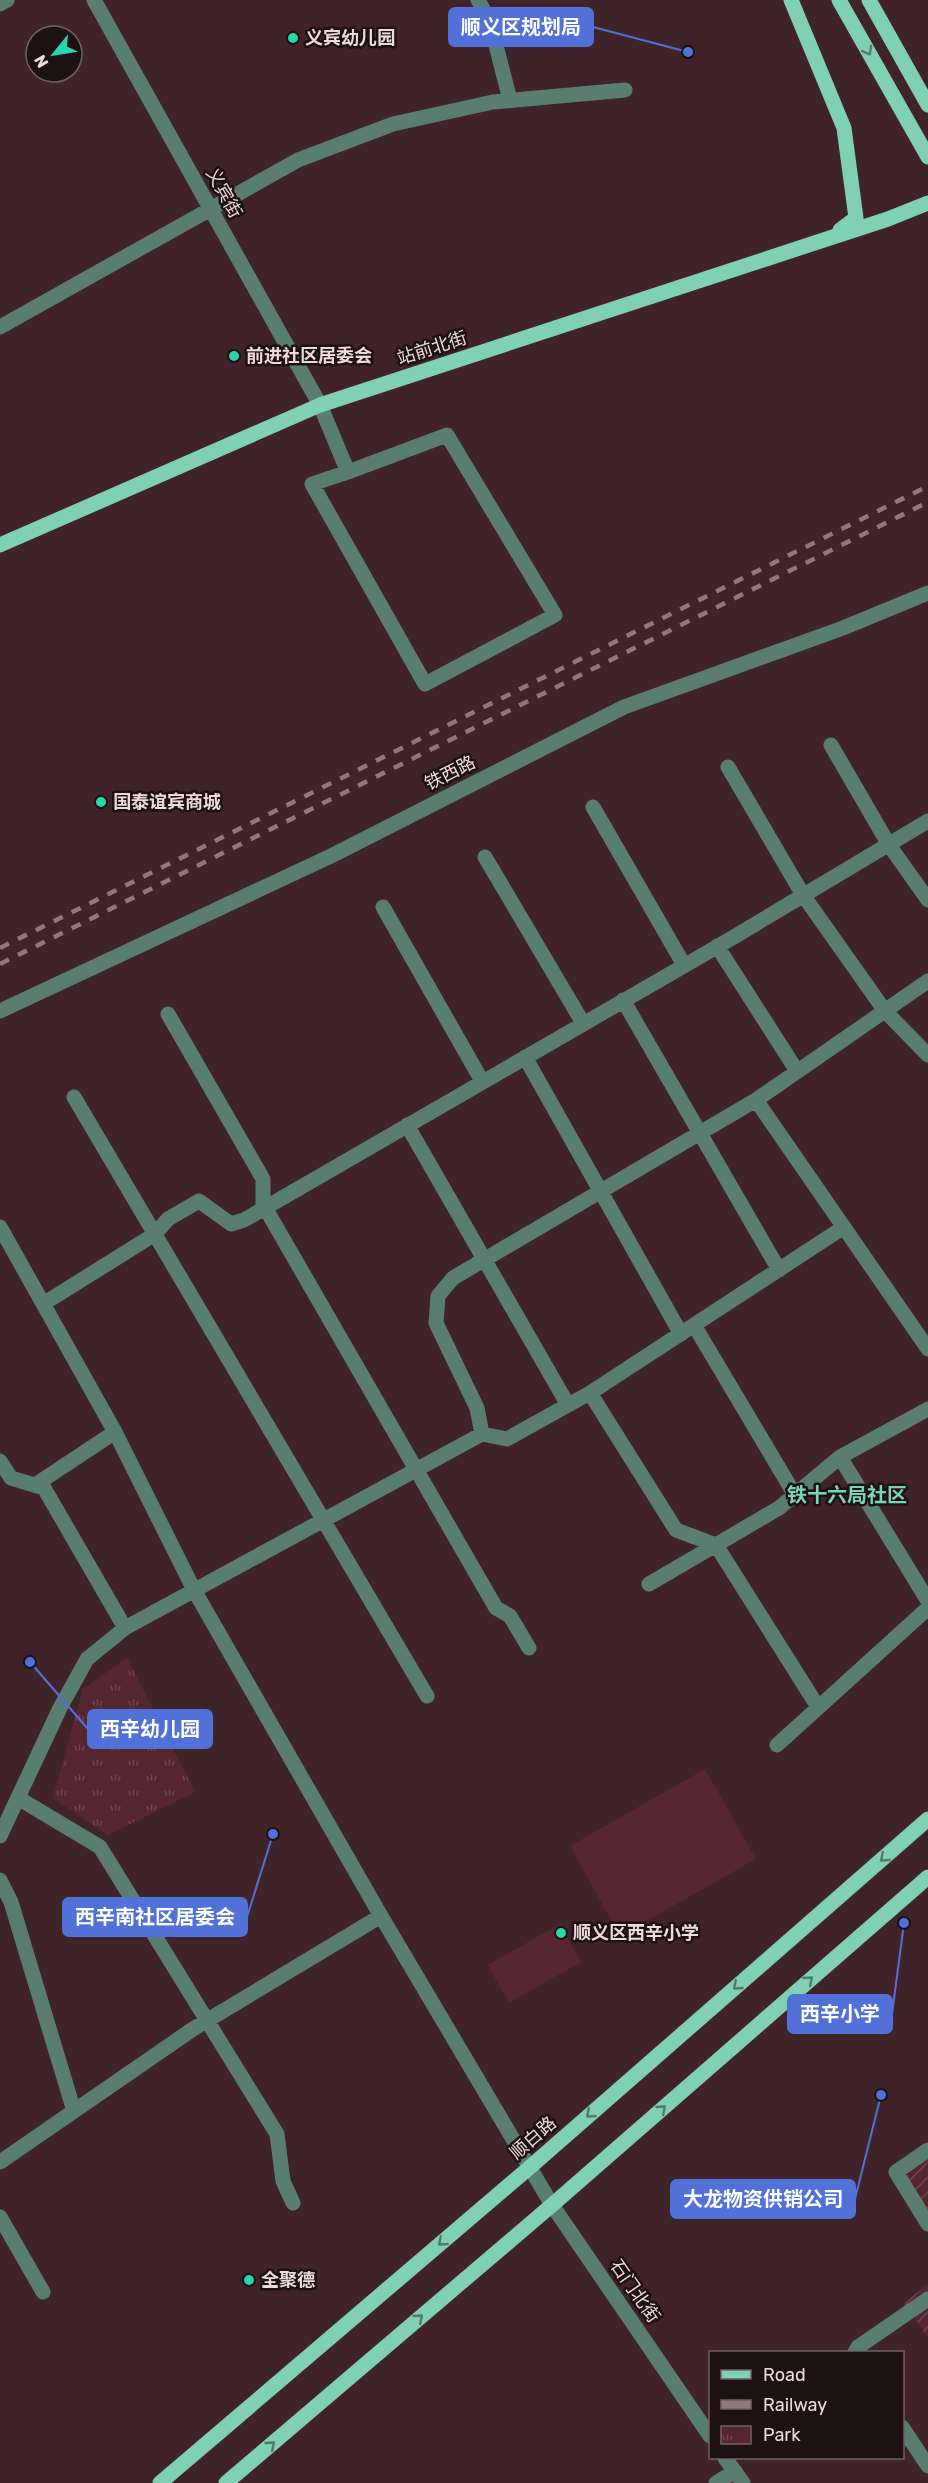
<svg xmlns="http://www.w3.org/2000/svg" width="928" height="2483" viewBox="0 0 928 2483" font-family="Rubik,'Noto Sans SC',sans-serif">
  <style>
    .park { fill: url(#park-tufts) }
    .garden { fill: url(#garden-furrows) }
    .pitch { fill: #562630 }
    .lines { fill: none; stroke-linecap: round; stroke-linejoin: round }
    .minor { stroke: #597e71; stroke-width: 15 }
    .major { stroke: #80d0b6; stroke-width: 15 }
    .rail { stroke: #90787c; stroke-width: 4.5; stroke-dasharray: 10 10; stroke-linecap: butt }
    .oneway { stroke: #537a6d }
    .poi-dot { fill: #2bd5ac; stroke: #1d1113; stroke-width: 2 }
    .labels { text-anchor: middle; stroke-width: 5; stroke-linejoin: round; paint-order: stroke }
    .poi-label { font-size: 18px; font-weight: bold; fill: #eddadc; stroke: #1d1113; text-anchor: start }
    .street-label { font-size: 18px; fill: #eddadc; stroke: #1d1113 }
    .neighbourhood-label { font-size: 20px; font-weight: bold; fill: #78d6b8; stroke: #1d1113 }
    .leader { fill: none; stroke: #5171d9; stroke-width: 2 }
    .callout-dot { fill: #5171d9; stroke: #1d1113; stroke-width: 2 }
    .callout { fill: #5171d9; stroke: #5171d9; stroke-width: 2 }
    .callout-label { font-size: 20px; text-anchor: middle; font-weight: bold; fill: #fff }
  </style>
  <defs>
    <pattern id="park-tufts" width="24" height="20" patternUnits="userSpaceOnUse" patternTransform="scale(1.5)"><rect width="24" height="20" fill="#562630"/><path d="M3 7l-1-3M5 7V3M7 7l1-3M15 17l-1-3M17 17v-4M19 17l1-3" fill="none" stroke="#6f454d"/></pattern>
    <pattern id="garden-furrows" width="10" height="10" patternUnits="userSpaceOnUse" patternTransform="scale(1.5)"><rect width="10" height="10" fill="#562630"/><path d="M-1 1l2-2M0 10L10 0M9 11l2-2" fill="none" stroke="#6f454d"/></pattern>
  </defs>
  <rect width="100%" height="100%" fill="#3f2328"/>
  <path class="park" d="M127 1658 195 1792 108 1835 53 1798 83 1689Z"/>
  <path class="garden" d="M928 2154V2230L895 2177Z
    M928 2284V2338L904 2303Z"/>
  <path class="pitch" d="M705 1769 756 1859 620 1936 570 1846Z
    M560 1924 581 1962 509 2003 488 1965Z"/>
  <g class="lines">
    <path class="minor" d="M94 0 320 405 348 472 312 484 425 684 555 615 447 435 348 472
      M478 0 490 22 510 100
      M0 4 7 0
      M0 327 298 160 393 124 493 102 625 90
      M831 745 889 845 928 900
      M728 767 803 895 885 1011 928 1055
      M593 807 684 965
      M485 857 583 1023
      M383 907 482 1081
      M717 946 797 1071
      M928 981 756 1100 928 1349
      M623 1000 779 1270
      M0 1011 331 856 624 707 843 628 928 593
      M168 1014 263 1179V1204L496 1608 510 1616 529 1648
      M525 1057 681 1334
      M74 1097 427 1696
      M407 1125 568 1405 590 1393
      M0 1227 115 1432 194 1590 381 1916 552 2205 710 2436
      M43 1304 155 1234 168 1219 199 1201 231 1224 244 1220 727 941 928 821
      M694 1325 795 1495
      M482 1434 477 1408 436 1323 438 1296 453 1278 756 1100
      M840 1457 928 1601
      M0 1461 11 1478 44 1488 125 1628
      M35 1485 115 1432
      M649 1584 779 1508 840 1457 928 1409
      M818 1707 716 1545 676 1530 590 1393 844 1227
      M777 1745 928 1608
      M18 1798 100 1847 277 2134 283 2181 293 2203
      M0 1836 60 1708 87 1659 125 1628 482 1434 507 1439 568 1405
      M0 1880 11 1902 74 2111
      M928 2150 896 2172 928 2224
      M0 2162 193 2029 381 1916
      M0 2217 43 2292
      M855 2352 858 2347 928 2299
      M902 2427 928 2466
      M725 2458 743 2483
      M716 2483 735 2471"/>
    <path class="major" d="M791 0 844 128 856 218 840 230
      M839 0 928 157
      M869 0 928 105
      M0 545 320 405 888 219 928 203
      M160 2483 529 2168 928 1819
      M226 2483 552 2205 928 1877"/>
    <path class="rail" d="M0 948 928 486
      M0 964 928 502"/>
  </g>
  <defs><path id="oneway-chevron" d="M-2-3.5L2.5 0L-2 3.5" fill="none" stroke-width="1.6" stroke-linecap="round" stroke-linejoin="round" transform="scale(1.5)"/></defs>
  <g class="oneway">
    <use href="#oneway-chevron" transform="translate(868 51) rotate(61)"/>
    <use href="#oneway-chevron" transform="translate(884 1858) rotate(139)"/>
    <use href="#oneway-chevron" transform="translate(809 1980) rotate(-41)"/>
    <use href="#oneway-chevron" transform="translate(737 1986) rotate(139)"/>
    <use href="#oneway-chevron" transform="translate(662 2109) rotate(-41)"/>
    <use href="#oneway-chevron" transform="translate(590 2114) rotate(139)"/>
    <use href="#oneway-chevron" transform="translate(442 2242) rotate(139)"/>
    <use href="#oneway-chevron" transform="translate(419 2318) rotate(-41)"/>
    <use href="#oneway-chevron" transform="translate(271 2445) rotate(-41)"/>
  </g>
  <g class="poi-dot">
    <circle cx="293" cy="38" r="6"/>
    <circle cx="234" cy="356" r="6"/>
    <circle cx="101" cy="802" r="6"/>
    <circle cx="561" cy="1933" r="6"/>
    <circle cx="249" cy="2280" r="6"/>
  </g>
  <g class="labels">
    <g class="poi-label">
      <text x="305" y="44">义宾幼儿园</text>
      <text x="246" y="362">前进社区居委会</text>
      <text x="113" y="808">国泰谊宾商城</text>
      <text x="573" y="1939">顺义区西辛小学</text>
      <text x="261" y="2286">全聚德</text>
    </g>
    <g class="street-label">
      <text transform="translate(224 193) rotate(61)" y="6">义宾街</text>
      <text transform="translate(432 348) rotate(-18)" y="6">站前北街</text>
      <text transform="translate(450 773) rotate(-27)" y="6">铁西路</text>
      <text transform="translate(533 2138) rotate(-41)" y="6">顺白路</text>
      <text transform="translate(635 2291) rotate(55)" y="6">石门北街</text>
    </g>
    <g class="neighbourhood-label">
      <text x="847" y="1502">铁十六局社区</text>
    </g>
  </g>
  <path class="leader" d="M688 52L593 27M30 1662L88 1729M273 1834L247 1917M904 1923L892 2014M881 2095L855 2199"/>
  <g class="callout-dot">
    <circle cx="688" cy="52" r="6"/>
    <circle cx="30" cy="1662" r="6"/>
    <circle cx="273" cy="1834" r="6"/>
    <circle cx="904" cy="1923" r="6"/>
    <circle cx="881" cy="2095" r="6"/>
  </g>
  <g class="callout">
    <rect x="449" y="8" width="144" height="38" rx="6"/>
    <rect x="88" y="1710" width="124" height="38" rx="6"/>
    <rect x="63" y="1898" width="184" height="38" rx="6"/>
    <rect x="788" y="1995" width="104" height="38" rx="6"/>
    <rect x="671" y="2180" width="184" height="38" rx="6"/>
  </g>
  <g class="callout-label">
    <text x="521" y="34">顺义区规划局</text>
    <text x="150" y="1736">西辛幼儿园</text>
    <text x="155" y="1924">西辛南社区居委会</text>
    <text x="840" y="2021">西辛小学</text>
    <text x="763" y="2206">大龙物资供销公司</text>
  </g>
  <rect x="709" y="2351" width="195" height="108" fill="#1d1113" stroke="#706163" stroke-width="1.5"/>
  <rect x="721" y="2370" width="30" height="9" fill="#80d0b6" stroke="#706163" stroke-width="1.5"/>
  <text x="763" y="2381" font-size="18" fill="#eddadc">Road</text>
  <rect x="721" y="2400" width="30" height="9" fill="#90787c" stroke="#706163" stroke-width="1.5"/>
  <text x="763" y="2411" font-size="18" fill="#eddadc">Railway</text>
  <rect x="721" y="2426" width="30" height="18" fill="url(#park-tufts)" stroke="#706163" stroke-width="1.5"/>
  <text x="763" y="2441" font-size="18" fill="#eddadc">Park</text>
  <g transform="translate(54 54) rotate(240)"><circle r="28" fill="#1d1113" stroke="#706163" stroke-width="1.5"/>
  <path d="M0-4.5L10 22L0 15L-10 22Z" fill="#2bd5ac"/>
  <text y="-9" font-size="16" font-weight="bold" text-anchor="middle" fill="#eddadc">N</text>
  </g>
</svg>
